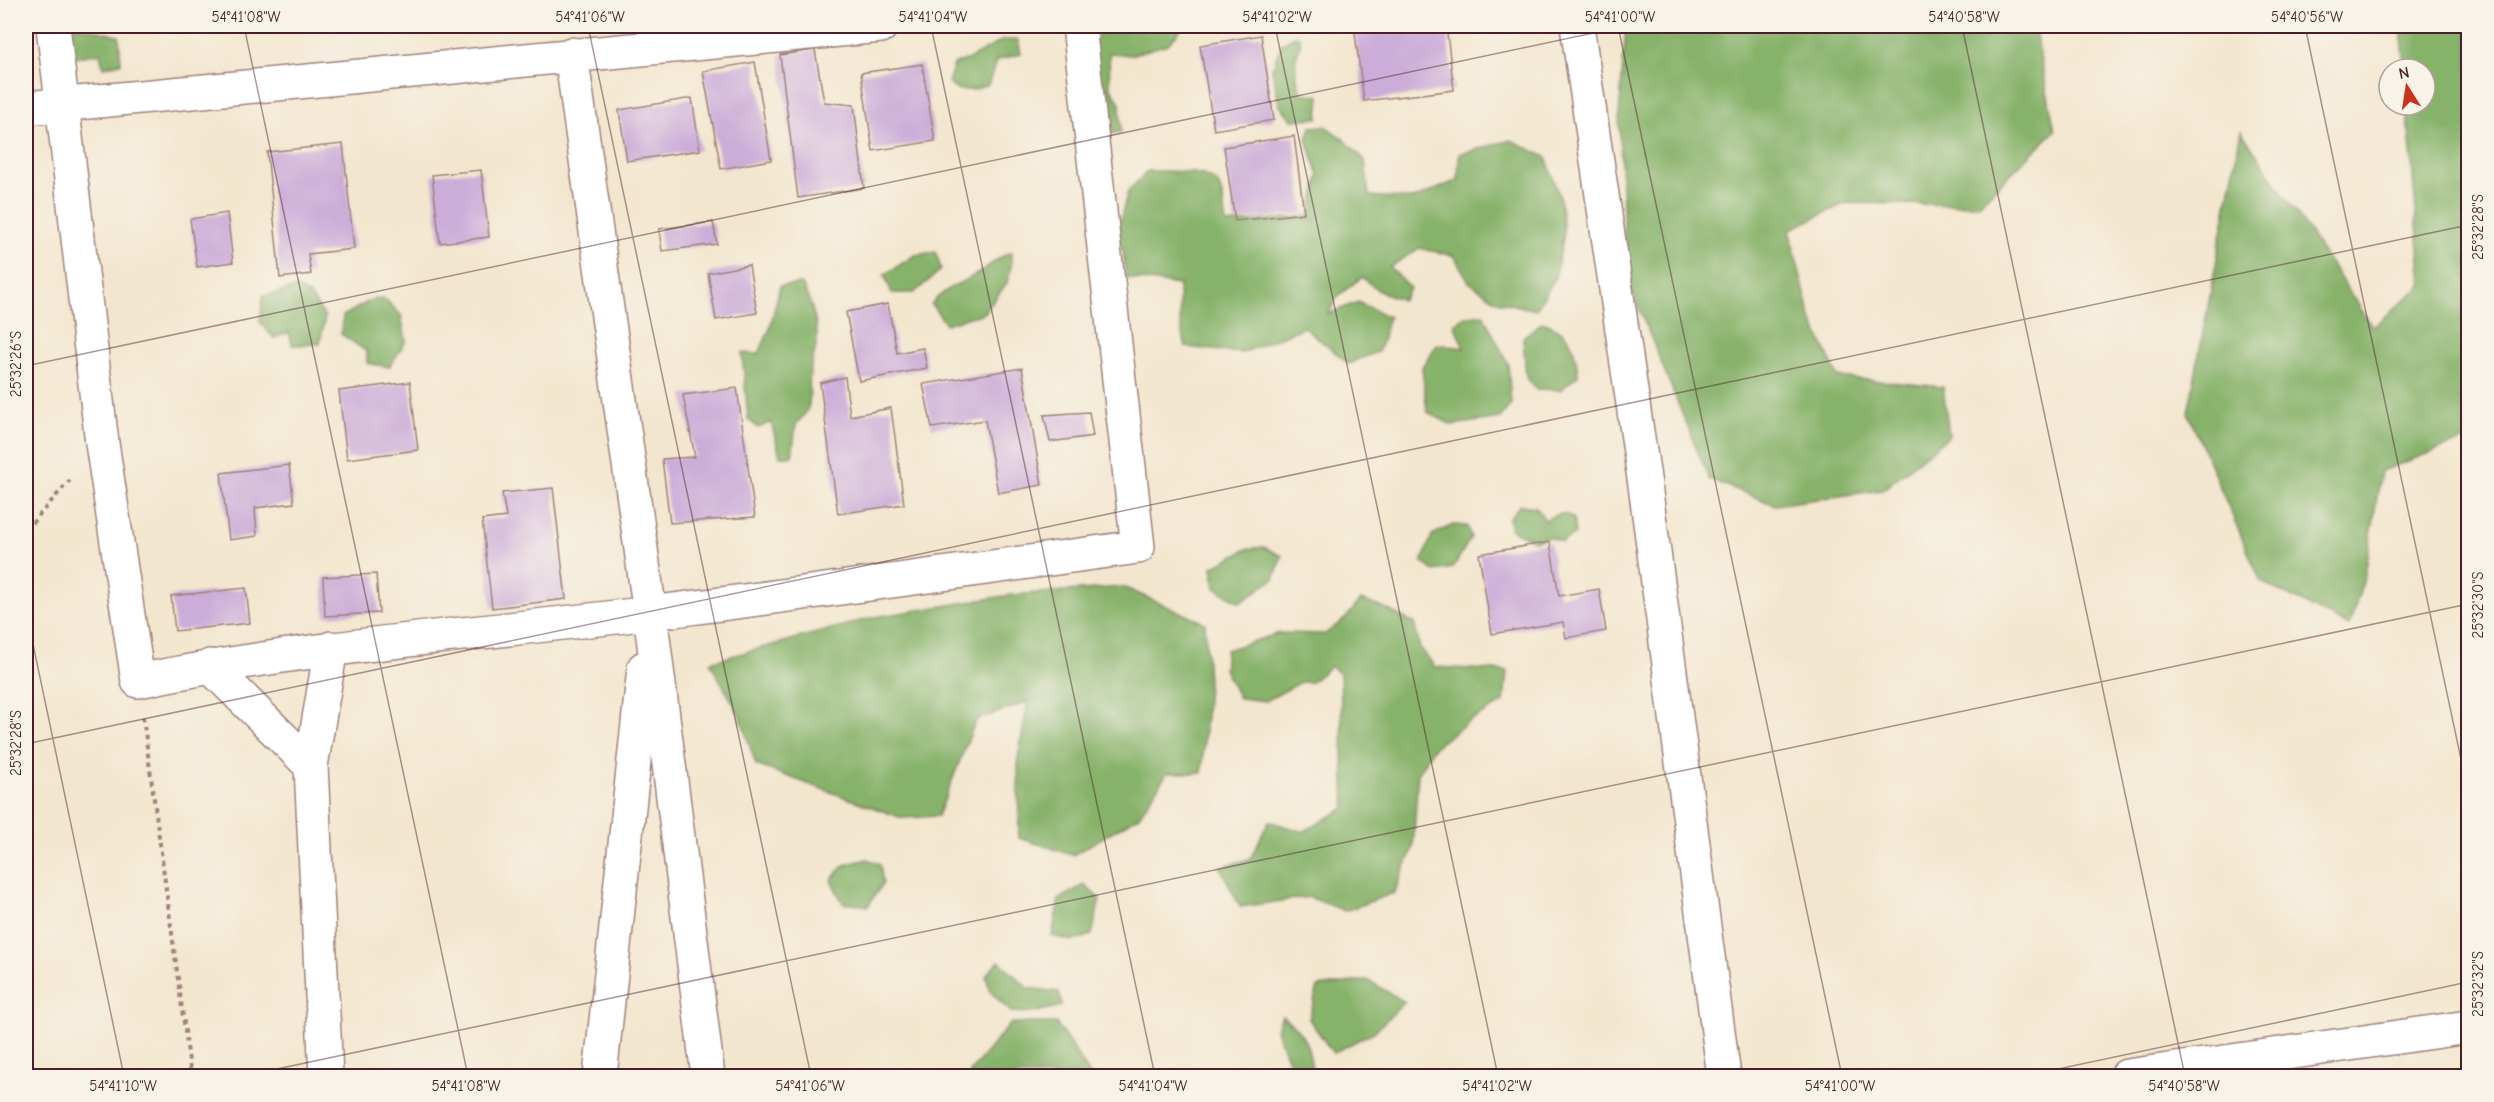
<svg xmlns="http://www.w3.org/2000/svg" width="2494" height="1102" viewBox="0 0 2494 1102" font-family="'Comic Neue',sans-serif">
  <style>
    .forest { fill: #87b26a; stroke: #68684a; stroke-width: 1.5 }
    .building { fill: #ccacd8 }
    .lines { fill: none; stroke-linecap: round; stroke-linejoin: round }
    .minor-casing { stroke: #9e827c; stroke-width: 36 }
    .path { stroke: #9e827c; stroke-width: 4; stroke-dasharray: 4.5 4.5; stroke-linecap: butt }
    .minor { stroke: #fff; stroke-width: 33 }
    .ticks { fill: none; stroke: #4a1f2b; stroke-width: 1.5; stroke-opacity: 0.45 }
    .neatline { fill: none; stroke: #4a1f2b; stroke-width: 2 }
    .ticks-label { font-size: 15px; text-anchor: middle; fill: #4a1f2b }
  </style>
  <rect width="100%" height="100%" fill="#f7f3e8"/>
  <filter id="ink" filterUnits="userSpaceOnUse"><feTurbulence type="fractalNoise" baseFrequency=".0167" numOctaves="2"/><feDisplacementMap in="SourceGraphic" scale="12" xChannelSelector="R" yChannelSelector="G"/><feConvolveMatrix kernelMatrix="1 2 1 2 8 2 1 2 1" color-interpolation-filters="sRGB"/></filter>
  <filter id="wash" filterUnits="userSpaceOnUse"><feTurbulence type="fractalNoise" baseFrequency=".008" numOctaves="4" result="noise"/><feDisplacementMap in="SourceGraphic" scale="24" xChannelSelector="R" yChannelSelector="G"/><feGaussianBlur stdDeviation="1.35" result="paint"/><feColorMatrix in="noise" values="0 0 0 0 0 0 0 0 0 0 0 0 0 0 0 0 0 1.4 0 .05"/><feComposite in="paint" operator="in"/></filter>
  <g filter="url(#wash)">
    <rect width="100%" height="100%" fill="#f3e6ce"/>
    <path class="forest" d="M70 26C87 26 102 33 119 36L121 63 103 67 100 53 72 58 64 31Z
      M1105 26H1180L1182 28 1168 44 1131 55 1109 53 1110 86 1120 104 1121 132 1103 135 1088 50Z
      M1626 26H2034L2055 131 1978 205 1846 203 1789 230 1811 318 1838 377 1943 387 1949 436 1882 490 1775 505 1709 479 1626 277 1619 116Z
      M2401 26H2468V439L2381 471 2365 575 2349 626 2261 582 2188 413 2241 131 2373 327 2422 285 2407 105H2425V69H2405Z
      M1295 36 1300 37C1301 48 1299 48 1296 57 1294 69 1298 81 1301 93L1320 96 1318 118 1292 120 1279 104 1272 69 1282 43Z
      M1003 40H1018L1021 54 997 60 988 85 973 90H957L948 83 954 64 969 59Z
      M1325 126 1342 138 1365 160 1369 196 1414 199 1458 180 1459 154 1511 140 1546 157 1560 198 1564 234 1555 278 1536 310 1497 301 1469 282 1454 256 1419 248 1390 267 1410 288 1403 300 1379 291 1362 277 1338 296 1328 314 1358 302 1389 317 1379 351 1349 364 1304 327 1242 353 1186 347 1180 323 1179 285 1126 278 1123 251 1116 236 1128 191 1148 171C1165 171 1210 169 1219 186 1224 196 1224 213 1226 224L1310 216 1319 176 1307 140 1311 127Z
      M936 252 941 270 914 293H892L884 275 915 255Z
      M1012 252V262L1007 283 984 313 946 324 931 304C946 287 958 285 975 275 989 267 997 257 1012 252Z
      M802 284C811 304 820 324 816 347 814 356 810 365 810 374 807 398 816 406 796 424L792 456H780L771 422 758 428 748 419 742 353 759 354 770 328 780 286Z
      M297 288 310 295 325 317 320 344 292 345 289 332 274 338 260 322 263 296Z
      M385 299 401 315 406 341 389 367 367 363V352L341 334 343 316 371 300Z
      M1483 314 1508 364 1511 404 1500 418 1452 425 1427 412 1422 367 1437 344 1464 348 1454 324 1463 317Z
      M1542 322C1572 332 1575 346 1578 375L1561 390 1536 389 1526 377 1523 337Z
      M1520 505 1536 507 1545 520C1556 514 1562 511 1573 518L1575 534 1562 542 1549 537 1534 541 1511 530 1509 518Z
      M1453 525 1467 526 1471 537 1453 568 1434 571 1422 562 1432 535Z
      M1263 547 1282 556 1274 579 1240 602 1215 588 1212 567 1247 549Z
      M1123 587 1205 623 1208 684 1202 773H1167L1139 816 1073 855 1019 838 1018 758 1028 702 976 720 938 816 902 818 756 765 740 716 710 662 875 617 1011 595Z
      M1361 600 1388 610 1414 623 1420 648 1435 667 1507 671 1504 702 1471 720 1434 747 1418 773 1413 848 1394 893 1345 911 1309 897 1240 907 1220 867 1250 859 1269 821 1303 832 1345 808 1340 674 1331 666 1311 682H1301L1266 701 1239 698 1224 669 1226 650 1280 633 1325 634 1346 618Z
      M867 859 880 864 883 883 868 906 843 903 831 880 844 865Z
      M1084 885 1100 899 1092 935 1073 941 1052 936 1059 899Z
      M999 961 1028 988 1059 992 1062 1006 1032 1013 1011 1012 990 991 986 976Z
      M1367 980 1405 1002 1374 1032 1333 1053 1309 1019 1318 987Z
      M1282 1016C1307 1034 1309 1047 1313 1076H1294L1276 1030Z
      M1011 1023H1056L1091 1076H970V1072Z"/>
    <g id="blocks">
      <path class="building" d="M1354 26H1446L1454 90 1364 101Z
        M1261 35 1274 120 1214 130 1200 45Z
        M815 50 824 102 854 105 864 188 798 198 780 55Z
        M755 62 771 160 721 169 703 71Z
        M922 64 935 141 873 151 861 73Z
        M692 98 700 150 627 161 619 110Z
        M1294 136 1304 213 1235 221 1224 147Z
        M343 144 354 249 308 254 311 274 280 278 267 152Z
        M481 170 489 237 440 243 432 175Z
        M227 213 233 262 197 267 190 219Z
        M713 222 717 244 662 251 659 229Z
        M749 265 757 313 716 320 708 273Z
        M888 304 897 353 923 348 927 368 859 381 846 312Z
        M1022 368 1042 485 998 493 985 420 932 428 923 384Z
        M845 377 850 416 891 408 904 504 838 514 820 383Z
        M410 382 418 450 347 459 339 391Z
        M737 388 755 517 670 523 662 459 695 457 683 395Z
        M1089 412 1093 436 1050 442 1044 415Z
        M289 465 294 503 255 508 257 536 229 540 221 473Z
        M553 488 566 599 492 608 482 520 506 517 502 493Z
        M1550 542 1559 596 1599 589 1606 631 1566 638 1563 622 1492 634 1479 554Z
        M376 574 379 613 325 616 323 577Z
        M246 588 250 623 175 631 171 596Z"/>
    </g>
  </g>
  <g filter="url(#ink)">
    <use href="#blocks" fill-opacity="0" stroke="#9e827c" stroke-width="1.5"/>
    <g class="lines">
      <defs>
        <path id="minor" d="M53 26 102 443 138 681C307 646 479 634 650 613 813 593 975 569 1138 547L1079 26
          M1577 26 1645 485 1724 1076
          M571 54 650 613 708 1076
          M26 108 881 26
          M210 666 311 766 326 1076
          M311 766 331 648
          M600 1076 644 668
          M2127 1076 2468 1027"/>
      </defs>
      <use href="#minor" class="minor-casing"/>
      <path class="path" d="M26 530 70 480
        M143 717 191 1076"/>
      <use href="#minor" class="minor"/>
    </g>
  </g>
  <path class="ticks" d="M244 26 468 1076M588 26 811 1076M931 26 1155 1076M1275 26 1498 1076M1618 26 1842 1076M1962 26 2185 1076M2305 26 2468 792M26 366 1626 26M26 611 124 1076M26 744 2468 225M244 1076 2468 604M2025 1076 2468 982"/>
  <rect width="2494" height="1102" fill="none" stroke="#f7f3e8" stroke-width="66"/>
  <g transform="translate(2407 87) rotate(348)"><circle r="28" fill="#f7f3e8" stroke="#b29e9c" stroke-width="1.5"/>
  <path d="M0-4.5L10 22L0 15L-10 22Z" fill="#c8321e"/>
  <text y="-9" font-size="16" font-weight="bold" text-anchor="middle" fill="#4a1f2b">N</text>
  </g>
  <rect x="33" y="33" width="2428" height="1036" class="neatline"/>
  <g class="ticks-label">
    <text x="246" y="22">54°41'08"W</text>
    <text x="590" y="22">54°41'06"W</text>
    <text x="933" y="22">54°41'04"W</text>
    <text x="1277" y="22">54°41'02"W</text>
    <text x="1620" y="22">54°41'00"W</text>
    <text x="1964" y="22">54°40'58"W</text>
    <text x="2307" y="22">54°40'56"W</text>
    <text transform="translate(2478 227) rotate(-90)" y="5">25°32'28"S</text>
    <text transform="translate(16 364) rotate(-90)" y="5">25°32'26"S</text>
    <text transform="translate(2478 605) rotate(-90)" y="5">25°32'30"S</text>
    <text transform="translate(16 743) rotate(-90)" y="5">25°32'28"S</text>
    <text transform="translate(2478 984) rotate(-90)" y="5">25°32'32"S</text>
    <text x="123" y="1091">54°41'10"W</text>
    <text x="466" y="1091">54°41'08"W</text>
    <text x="810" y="1091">54°41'06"W</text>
    <text x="1153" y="1091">54°41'04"W</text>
    <text x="1497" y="1091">54°41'02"W</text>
    <text x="1840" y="1091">54°41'00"W</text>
    <text x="2184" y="1091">54°40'58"W</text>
  </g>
</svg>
